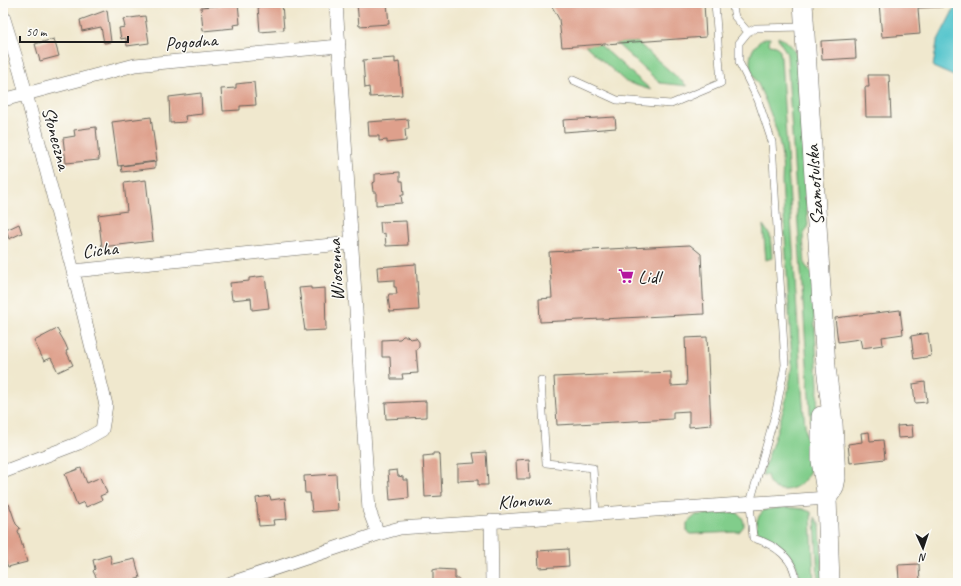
<svg xmlns="http://www.w3.org/2000/svg" width="961" height="586" viewBox="0 0 961 586" font-family="Caveat,sans-serif">
  <style>
    .green { fill: #81cd8b; stroke: #4e7454 }
    .water { fill: #58c6cd; stroke: #3a7174 }
    .building { fill: #dea08c }
    .lines { fill: none; stroke-linecap: round; stroke-linejoin: round }
    .lane-casing { stroke: #66635a; stroke-width: 8 }
    .street-casing { stroke: #66635a; stroke-width: 14 }
    .secondary-casing { stroke: #66635a; stroke-width: 20 }
    .lane { stroke: #fff; stroke-width: 7 }
    .street { stroke: #fff; stroke-width: 13 }
    .secondary { stroke: #fff; stroke-width: 19 }
    .labels { text-anchor: middle; stroke-width: 3; stroke-linejoin: round; paint-order: stroke }
    .street-label { font-size: 19px; fill: #1c1c1c; stroke: #fdfcf7 }
    .poi-label { font-size: 19px; fill: #1c1c1c; stroke: #fdfcf7; text-anchor: start }
  </style>
  <rect width="100%" height="100%" fill="#fdfcf7"/>
  <filter id="ink" filterUnits="userSpaceOnUse"><feTurbulence type="fractalNoise" baseFrequency=".025" numOctaves="2"/><feDisplacementMap in="SourceGraphic" scale="8" xChannelSelector="R" yChannelSelector="G"/><feConvolveMatrix kernelMatrix="1 2 1 2 8 2 1 2 1" color-interpolation-filters="sRGB"/></filter>
  <filter id="wash" filterUnits="userSpaceOnUse"><feTurbulence type="fractalNoise" baseFrequency=".012" numOctaves="4" result="noise"/><feDisplacementMap in="SourceGraphic" scale="16" xChannelSelector="R" yChannelSelector="G"/><feGaussianBlur stdDeviation="0.9" result="paint"/><feColorMatrix in="noise" values="0 0 0 0 0 0 0 0 0 0 0 0 0 0 0 0 0 1.4 0 .05"/><feComposite in="paint" operator="in"/></filter>
  <g filter="url(#wash)">
    <rect width="100%" height="100%" fill="#f0e8ce"/>
    <path class="green" d="M778 37C790 42 794 48 798 60L808 227 803 236 805 265 812 273 818 385 816 435 812 441 787 55C785 47 779 44 778 37Z
      M765 38H770L769 43 770 45 776 46 780 51 781 58C787 159 794 259 800 360 802 387 803 414 807 441 807 449 812 456 811 465 807 493 769 499 767 475H762C774 437 789 403 792 364L782 181C785 148 774 120 761 91 758 81 749 73 750 62 750 51 756 43 765 38Z
      M637 42 687 86 660 83 616 43Z
      M599 44 651 90 626 82 585 45Z
      M763 225 770 235 772 258 766 260Z
      M785 507 803 509 811 512 814 583H800C799 571 796 560 786 552 772 540 742 533 764 510Z
      M736 512C742 516 744 519 744 526L739 532 691 534 687 531V523L696 515Z
      M815 517 820 525 823 583H818Z"/>
    <path class="water" d="M957 3H958V78L933 67 937 42Z"/>
    <g id="blocks">
      <path class="building" d="M225 3H238L240 24 233 25 234 28 203 31 201 7 225 5Z
        M357 3H387L389 24 359 26Z
        M550 3H704L706 37 562 47 559 19Z
        M879 3H943V7L918 8 920 34 882 37Z
        M282 4 284 30 260 32 258 6Z
        M107 10 111 42 104 43 101 27 82 31 80 20Z
        M145 16 149 43 127 46 126 38 121 39 119 28 125 27 123 19Z
        M54 39 59 56 40 61 35 44Z
        M855 39 856 58 822 60 821 41Z
        M395 58V63L399 62 402 95 370 97 369 87 365 88 363 60Z
        M868 75H889L891 117H866L865 87H869Z
        M254 82 256 105 240 106V110L223 111 221 89 236 88V84Z
        M201 93 202 114 185 116 186 122 170 123 169 97Z
        M151 117 157 161 118 166 112 122Z
        M615 117 616 128 564 132 563 120Z
        M408 119 409 129H405L406 141 387 143V140L379 141V136H369L368 122Z
        M96 127 99 160 66 163 63 138 75 136 74 130Z
        M155 162V168L122 172 121 166Z
        M400 172V181H403L404 195H401L402 203 376 205V192H373L372 183 375 182V174Z
        M146 180 153 241 102 247 98 215 127 211 124 183Z
        M406 221 408 245 386 246 385 233 381 234 380 222Z
        M19 224 22 233 9 239 6 230Z
        M690 245 701 254 704 314 540 322 539 299 552 298 549 252Z
        M416 264 419 310 390 312 388 297 389 294H397L396 287H394V280L378 281 377 267Z
        M265 276 269 308 252 310 251 298 232 300 230 283 249 281V278Z
        M311 287V289L325 288 326 330 305 331 299 288Z
        M900 310 903 334 882 337 883 345 862 348 860 339 838 342 835 318Z
        M57 329 65 343 68 350 66 351 73 365 58 372 51 358 44 361 34 341Z
        M928 333 931 356 914 359 911 336Z
        M403 336H407L410 339 416 338 419 342V347L416 349 418 373 402 374 403 379H391L390 357H382V340L400 339Z
        M707 337 711 425 689 427V411L673 412V419L557 425 554 377 671 372V386L687 385 685 338Z
        M925 382 927 402 915 403 913 384Z
        M426 401V417L386 419 385 403Z
        M912 425 913 437 898 438 897 426Z
        M869 432 870 441 883 440 885 459 850 463 848 444 862 442 861 433Z
        M486 452 488 485H478V480L458 481V464L475 463 473 453Z
        M433 453H438L440 455 442 496 425 497 423 456 433 455Z
        M529 459 530 479H517L516 460Z
        M81 468 87 483 101 477 107 493 100 496 102 500 86 507 84 502 77 505 65 474Z
        M397 470 398 476 403 477V480H408L409 498 390 500 388 471Z
        M336 474 338 510 312 512 310 493H305L304 476Z
        M270 496 271 500 285 498 287 519 273 520 274 525 259 526 256 498Z
        M9 504 16 524 20 528 18 531 27 562 8 567 3 555V506Z
        M568 549 569 566 539 568 538 551Z
        M110 555 112 564 135 559 140 578 122 583H99L93 571 95 569 93 560Z
        M919 564 920 583H890V580H899L898 565Z
        M437 569 455 570V579H459V583H433V570Z"/>
    </g>
  </g>
  <g filter="url(#ink)">
    <use href="#blocks" fill-opacity="0" stroke="#66635a" stroke-width="1"/>
    <g class="lines">
      <defs>
        <path id="lane" d="M732 3 735 17 748 32 756 28 804 27
          M748 32 739 43V62L758 100 772 142 785 365 776 411 750 503 753 538C774 544 796 559 796 583
          M573 80 617 100 671 104 721 83 715 3
          M541 380 546 463 593 468 596 514"/>
        <path id="street" d="M336 3 369 510 378 534
          M3 16 20 71 73 271
          M3 100 135 65 339 46
          M3 472 79 443 102 430 106 405 73 271 352 243
          M491 521 492 583
          M231 583 378 534 400 528 827 498"/>
        <path id="secondary" d="M803 3 826 367 833 423 836 478 834 488 827 498
          M821 416V461L827 498 830 583"/>
      </defs>
      <use href="#lane" class="lane-casing"/>
      <use href="#street" class="street-casing"/>
      <use href="#secondary" class="secondary-casing"/>
      <use href="#lane" class="lane"/>
      <use href="#street" class="street"/>
      <use href="#secondary" class="secondary"/>
    </g>
  </g>
  <defs>
    <symbol id="supermarket-bare" viewBox="-9 -9 18 18"><path d="M-6-5.5h2.5l.6 2H6L4.5 2H-2.5L-4.4-4H-6ZM-1.5 3.2a1.3 1.3 0 1 0 .1 0ZM3 3.2a1.3 1.3 0 1 0 .1 0Z" fill="#b5179e" stroke="#fdfcf7" stroke-width="2.5" paint-order="stroke"/></symbol>
  </defs>
  <g fill-rule="evenodd">
    <use href="#supermarket-bare" x="615" y="265" width="22" height="22"/>
  </g>
  <g class="labels">
    <g class="street-label">
      <text transform="translate(191 41) rotate(-5)" y="7">Pogodna</text>
      <text transform="translate(57 138) rotate(75)" y="7">Słoneczna</text>
      <text transform="translate(814 185) rotate(-94)" y="7">Szamotulska</text>
      <text transform="translate(100 249) rotate(-6)" y="7">Cicha</text>
      <text transform="translate(335 270) rotate(-93)" y="7">Wiosenna</text>
      <text transform="translate(524 500) rotate(-4)" y="7">Klonowa</text>
    </g>
    <g class="poi-label">
      <text x="638" y="283">Lidl</text>
    </g>
  </g>
  <rect width="961" height="586" fill="none" stroke="#fdfcf7" stroke-width="16"/>
  <g transform="translate(923 548) rotate(177)" stroke="#fdfcf7" stroke-width="3" paint-order="stroke">
  <path d="M0-3L7 15L0 10L-7 15Z" fill="#1c1c1c"/>
  <text y="-6" font-size="11" font-weight="bold" text-anchor="middle" fill="#1c1c1c">N</text>
  </g>
  <path d="M20 36v6h108v-6" fill="none" stroke="#1c1c1c" stroke-width="2"/>
  <text x="26" y="36" font-size="12" fill="#1c1c1c" stroke="#fdfcf7" stroke-width="3" paint-order="stroke">50 m</text>
</svg>
